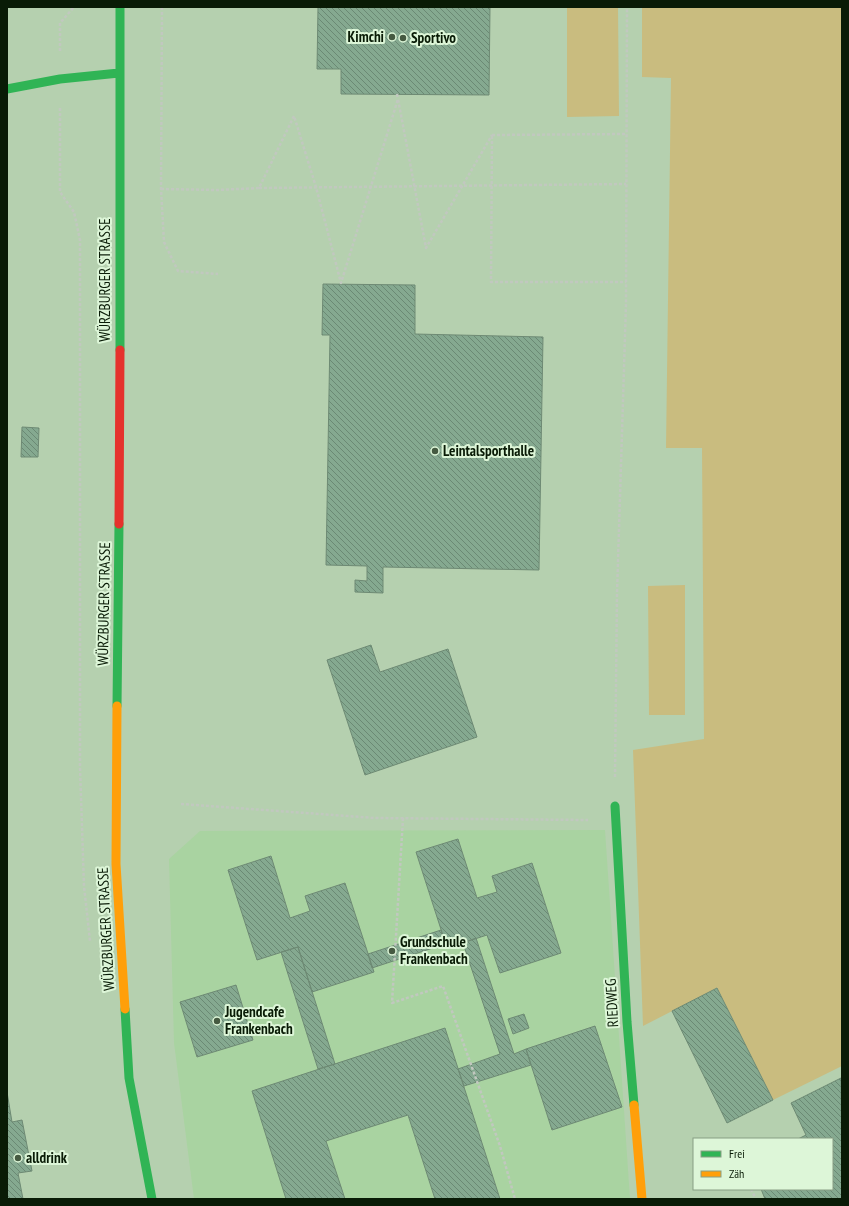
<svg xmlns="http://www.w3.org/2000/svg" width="849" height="1206" viewBox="0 0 849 1206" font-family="'PT Sans Narrow',sans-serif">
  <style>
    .built { fill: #a9d3a1 }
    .grass { fill: #c9bc7f }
    .building { fill: url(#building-back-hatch); stroke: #6e8a74 }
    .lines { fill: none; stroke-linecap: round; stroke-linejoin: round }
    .path { stroke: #c1c8bf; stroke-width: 2.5; stroke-dasharray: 3 2; stroke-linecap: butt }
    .fast { stroke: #30b455; stroke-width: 9 }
    .slow { stroke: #ff9f0a; stroke-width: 9 }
    .jam { stroke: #e5322d; stroke-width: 9 }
    .poi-dot { fill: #455a41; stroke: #ddf6d8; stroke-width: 1.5 }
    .labels { text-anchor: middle; stroke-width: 4; stroke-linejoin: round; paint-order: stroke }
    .poi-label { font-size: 15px; font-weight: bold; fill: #091b06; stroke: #ddf6d8; text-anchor: start }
    .street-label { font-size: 15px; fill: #091b06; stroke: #ddf6d8 }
  </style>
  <defs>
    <pattern id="building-back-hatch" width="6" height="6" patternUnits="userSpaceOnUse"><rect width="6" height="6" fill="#85a990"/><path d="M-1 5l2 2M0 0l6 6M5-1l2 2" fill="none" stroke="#6b8974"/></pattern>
  </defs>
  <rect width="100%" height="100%" fill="#b5d0af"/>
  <path class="built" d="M605 830 630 1199H194L174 1043 169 859 200 831Z"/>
  <path class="grass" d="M567 7H618L619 116 567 117Z
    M642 7H842V1066L773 1100 717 988 643 1026 633 750 704 739 702 448H666L671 78 642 77Z
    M685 585V715H649L648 586Z"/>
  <path class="building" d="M318 7H490L489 95 341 94V69H317Z
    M323 284 415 285V334L543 337 539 570 383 567V593L355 592V580L367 581V566L326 565 330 335H322Z
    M22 427 39 428 38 457H21Z
    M371 645 380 672 448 649 477 737 365 775 327 660Z
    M458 839 477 898 497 892 492 876 532 863 561 953 500 973 487 935 447 948 416 852Z
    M271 856 290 918 310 911 305 896 345 883 374 972 312 992 298 947 257 960 228 870Z
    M441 930 445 944 372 968 368 954Z
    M476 938 514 1054 526 1049 531 1065 464 1086 458 1069 500 1054 463 943Z
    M298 947 335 1064 318 1069 281 952Z
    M236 985 253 1040 197 1057 180 1002Z
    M717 988 773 1100 727 1123 672 1011Z
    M524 1014 529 1028 513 1034 508 1019Z
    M595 1026 622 1107 552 1130 526 1049Z
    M445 1028 500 1199H435L408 1115 326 1141 345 1199H286L252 1091Z
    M841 1078 842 1199H765L761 1189H832V1139H798L806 1135 791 1103Z
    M7 1092 12 1122 22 1120 32 1171 18 1173 23 1199H7Z"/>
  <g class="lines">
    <path class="path" d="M162 7 161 189 164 242 178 271 218 274
      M60 51V23L74 7
      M397 94 398 99
      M60 108V192L74 212 80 240V767L84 886 90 941
      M492 135 627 134
      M492 136 491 282H626
      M259 188 626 184
      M161 189 218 190 259 188 294 116 316 187 341 283 398 99 426 248 492 135
      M615 777 617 593 626 304 627 7
      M181 804 375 818 588 820
      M403 818 392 1003 443 986 500 1146 515 1199
      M751 1189 756 1199"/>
    <path class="fast" d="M120 7V350
      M7 89 60 79 119 73
      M117 706 119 524
      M615 806 627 1022 634 1105
      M125 1009 129 1078 152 1199"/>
    <path class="slow" d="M117 706 116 864 125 1009
      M634 1105 642 1199"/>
    <path class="jam" d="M119 524 120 350"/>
  </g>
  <g class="poi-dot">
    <circle cx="392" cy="37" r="4"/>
    <circle cx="403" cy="38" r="4"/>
    <circle cx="435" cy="451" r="4"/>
    <circle cx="392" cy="951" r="4"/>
    <circle cx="217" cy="1021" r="4"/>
    <circle cx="18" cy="1158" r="4"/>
  </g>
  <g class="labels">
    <g class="poi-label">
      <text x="384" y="42" text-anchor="end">Kimchi</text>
      <text x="411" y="43">Sportivo</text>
      <text x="443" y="456">Leintalsporthalle</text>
      <text x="400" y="947">Grundschule<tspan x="400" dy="17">Frankenbach</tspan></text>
      <text x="225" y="1017">Jugendcafe<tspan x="225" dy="17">Frankenbach</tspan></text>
      <text x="26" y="1163">alldrink</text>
    </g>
    <g class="street-label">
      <text transform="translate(105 280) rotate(-90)" y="5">WÜRZBURGER STRASSE</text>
      <text transform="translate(104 604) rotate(-89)" y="5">WÜRZBURGER STRASSE</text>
      <text transform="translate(106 929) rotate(-93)" y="5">WÜRZBURGER STRASSE</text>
      <text transform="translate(612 1003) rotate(-93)" y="5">RIEDWEG</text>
    </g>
  </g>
  <rect width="849" height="1206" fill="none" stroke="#091b06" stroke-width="16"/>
  <rect x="693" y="1138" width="140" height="52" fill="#ddf6d8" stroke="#889e84"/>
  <rect x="701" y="1151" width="20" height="6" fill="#30b455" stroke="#889e84"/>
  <text x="729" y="1158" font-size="12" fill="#091b06">Frei</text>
  <rect x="701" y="1171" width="20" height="6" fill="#ff9f0a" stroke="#889e84"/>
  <text x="729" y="1178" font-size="12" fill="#091b06">Zäh</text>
</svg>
